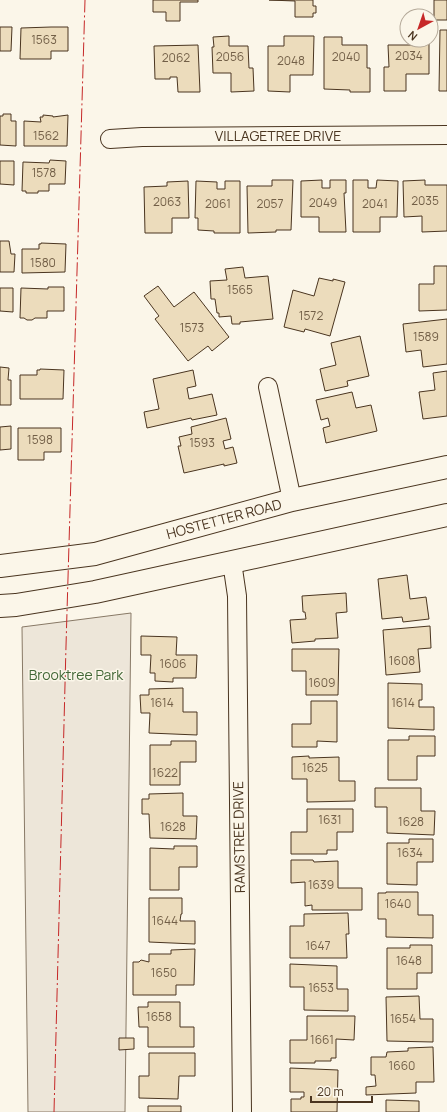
<svg xmlns="http://www.w3.org/2000/svg" width="447" height="1112" viewBox="0 0 447 1112" font-family="Manrope,sans-serif">
  <style>
    .green { fill: #ede6d9; stroke: #887966 }
    .building { fill: #ecdcbc; stroke: #4a3520 }
    .lines { fill: none; stroke-linecap: round; stroke-linejoin: round }
    .minor-casing { stroke: #4a3520; stroke-width: 20 }
    .primary-casing { stroke: #4a3520; stroke-width: 24 }
    .minor { stroke: #fbf6e9; stroke-width: 18 }
    .primary { stroke: #fbf6e9; stroke-width: 22 }
    .power { stroke: #c62828; stroke-width: 1; stroke-dasharray: 14 3 2 3; stroke-linecap: butt }
    .labels { text-anchor: middle; stroke-width: 3; stroke-linejoin: round; paint-order: stroke }
    .number-label { font-size: 12px; fill: #725f47 }
    .street-label { font-size: 14px; fill: #4a3520; stroke: #fbf6e9 }
    .park-label { font-size: 14px; fill: #436837; stroke: #fbf6e9 }
  </style>
  <rect width="100%" height="100%" fill="#fbf6e9"/>
  <path class="green" d="M131 613 125 1112H28L22 627Z"/>
  <path class="building" d="M153 0H198V2H180V21H166V12H153Z
    M269 0H313V6H316V13H313V17H295V1Z
    M434 0H447V20H434Z
    M0 27H12L11 51H0Z
    M51 27H68V51H51V59H20L21 28Z
    M440 30H447V91H439Z
    M229 36V46H248L249 68H253L254 91 231 92V73H213L212 47H214L213 37Z
    M284 36H314L313 75H290V92L268 91V46H284Z
    M324 37H342V45H367V68H370V92H350V90L324 89Z
    M413 40H429V74H406V91H384V67H389L388 45H413Z
    M198 45 200 92H178L177 77H170V79H155L154 46Z
    M3 114H11V121H16V146L0 145V116H3Z
    M43 115 53 116V117L68 115 67 146H24V121L41 122 40 117H43Z
    M50 160 66 161 65 184H49V191H38V193H26V191H22L23 162 49 163Z
    M0 161H14V185L0 184Z
    M272 180H293L291 230H276V232L248 233 247 186H272Z
    M322 180V188H330V180H346V193H344L346 232H319V217H301V181Z
    M353 180H368V188H376L377 180 398 181 397 217H380V232H353Z
    M425 180V185H447V231L422 232V216L404 217 403 181Z
    M188 181 189 218H172V233H145L144 187 167 186V182Z
    M196 181 217 182V189H225V181H240V233H214V231L198 230V218H195Z
    M0 241H9L11 254H15L14 272H0Z
    M41 243 66 244 65 272 22 273V249H39V244H41Z
    M434 266H447V310L419 311V284H434Z
    M243 267 245 278 268 276 273 319 240 322V324H232L231 316 219 317V313H217L215 299H211L210 281 227 280 225 269Z
    M319 278 333 281V279L345 282 330 336 305 329 304 332 284 327 293 290 314 296Z
    M158 286 174 307 194 292 229 337 212 351 208 346 188 361 155 319 159 316 144 296Z
    M48 287H64V311H47V318H35L32 320H27L24 318H20L21 288 48 289Z
    M0 288H13V312L0 311Z
    M447 319V364L423 367 421 350 406 352 403 324Z
    M360 336 369 376 347 381 348 386 325 391 320 369 336 365 331 343Z
    M0 367 9 368 8 380H11V405H0Z
    M40 369 64 370 63 399H20V375H37V370H40Z
    M193 370 196 386 187 388 189 399 212 394 217 415 192 420 191 418 147 428 144 412 159 409 153 379Z
    M447 371V416L423 419 419 392 435 390 433 373Z
    M352 392 356 408 371 405 377 431 326 443 323 428 330 426 328 418 321 420 316 400Z
    M226 418 231 439 223 441 225 449 233 447 237 463 224 466V464L184 473 178 446H181L179 437 192 434 191 427Z
    M11 426V449L0 450V427Z
    M18 428H61V452H44V460H18Z
    M407 575 410 599 426 597 429 619 403 622 402 617 382 619 378 579Z
    M346 593 347 612 336 613 338 638 315 639V641L292 643 290 620 306 619 305 612H303L302 596Z
    M430 626 431 648 418 649 420 672 386 675 383 630Z
    M141 636 177 637 176 655H197L196 678H173V682L155 681V673H150L151 655H141Z
    M292 649H339L338 695H306V671H292Z
    M388 683 422 684V700H419V707H434V730L388 728Z
    M183 688V712H197V735L149 733 150 713H141L140 695H149V689Z
    M311 701H337V742L317 741V747H292V724H311Z
    M409 736H435V756H417V780H388V740H409Z
    M171 741H196V762H180V785H150V745H171Z
    M309 756V758L339 757V781H355V801L307 802V779H292V757Z
    M375 788H421V811H435L434 835 387 833V807H375Z
    M183 793V816H197L196 839 150 838 149 814H142V799H149V794Z
    M307 809H353V832H337V850H327V854H291V832H307Z
    M409 839H433V862H417V885L387 884V843H409Z
    M174 846H197V867H179V890H150V848L174 849Z
    M291 860H313L314 862 338 861V888H362V910H312V905L305 906V882L291 883Z
    M386 892H418V915H433V938L386 937V919H378V893H386Z
    M149 898H182V914H181L180 921H195V944L149 942Z
    M348 913 349 934H346L347 958H290V926H304V914Z
    M410 945H432V973H417V989H387V948H410Z
    M195 949 194 985H176V995H133V962H139L141 960 149 962V954H171V950Z
    M290 964 337 966V989H348V1011L304 1010V987H290Z
    M419 996 420 1019H433V1042L387 1041 386 997Z
    M148 1002H180V1027H194V1047H148V1027H139L138 1007H148Z
    M307 1016H355L354 1040 336 1039V1058H331V1061H315V1063H290V1040H307Z
    M119 1038H134V1049L119 1050Z
    M433 1047 434 1082H416V1093L366 1095V1087L376 1086 375 1075H371V1057H386L387 1052 408 1051V1048Z
    M149 1053H195V1076H179L178 1099 139 1098V1076H149Z
    M290 1068 338 1070 337 1112H291V1099H301V1097H304V1092H290Z
    M386 1100 419 1101V1112H386Z
    M148 1106H181V1112H148Z"/>
  <g class="lines">
    <defs>
      <path id="minor" d="M110 139 142 137 447 135
        M268 387 292 500
        M232 562 237 596 242 1112"/>
      <path id="primary" d="M0 566 95 554 292 500 447 467
        M0 606 16 605 95 592 447 515"/>
    </defs>
    <use href="#minor" class="minor-casing"/>
    <use href="#primary" class="primary-casing"/>
    <use href="#minor" class="minor"/>
    <use href="#primary" class="primary"/>
    <path class="power" d="M54 1112 66 646 85 0"/>
  </g>
  <g class="labels">
    <g class="number-label">
      <text x="44" y="44">1563</text>
      <text x="409" y="60">2034</text>
      <text x="230" y="61">2056</text>
      <text x="346" y="61">2040</text>
      <text x="176" y="62">2062</text>
      <text x="291" y="65">2048</text>
      <text x="46" y="140">1562</text>
      <text x="44" y="177">1578</text>
      <text x="425" y="205">2035</text>
      <text x="167" y="206">2063</text>
      <text x="323" y="207">2049</text>
      <text x="218" y="208">2061</text>
      <text x="270" y="208">2057</text>
      <text x="375" y="208">2041</text>
      <text x="43" y="267">1580</text>
      <text x="240" y="294">1565</text>
      <text x="311" y="320">1572</text>
      <text x="192" y="332">1573</text>
      <text x="426" y="341">1589</text>
      <text x="40" y="444">1598</text>
      <text x="202" y="447">1593</text>
      <text x="402" y="665">1608</text>
      <text x="173" y="668">1606</text>
      <text x="322" y="687">1609</text>
      <text x="162" y="707">1614</text>
      <text x="403" y="707">1614</text>
      <text x="315" y="772">1625</text>
      <text x="165" y="777">1622</text>
      <text x="330" y="824">1631</text>
      <text x="411" y="826">1628</text>
      <text x="173" y="831">1628</text>
      <text x="410" y="857">1634</text>
      <text x="321" y="889">1639</text>
      <text x="398" y="908">1640</text>
      <text x="165" y="925">1644</text>
      <text x="318" y="950">1647</text>
      <text x="409" y="965">1648</text>
      <text x="164" y="977">1650</text>
      <text x="321" y="992">1653</text>
      <text x="159" y="1021">1658</text>
      <text x="403" y="1023">1654</text>
      <text x="322" y="1044">1661</text>
      <text x="402" y="1070">1660</text>
    </g>
    <g class="street-label">
      <text x="278" y="141">VILLAGETREE DRIVE</text>
      <text transform="translate(224 519) rotate(-15)" y="5">HOSTETTER ROAD</text>
      <text transform="translate(239 837) rotate(-91)" y="5">RAMSTREE DRIVE</text>
    </g>
    <g class="park-label">
      <text x="76" y="680">Brooktree Park</text>
    </g>
  </g>
  <g transform="translate(419 28) rotate(220)"><circle r="19" fill="#fbf6e9" stroke="#b4a999"/>
  <path d="M0-3L7 15L0 10L-7 15Z" fill="#c62828"/>
  <text y="-6" font-size="11" font-weight="bold" text-anchor="middle" fill="#4a3520">N</text>
  </g>
  <path d="M311 1096v6h61v-6" fill="none" stroke="#4a3520" stroke-width="2"/>
  <text x="317" y="1096" font-size="12" fill="#4a3520" stroke="#fbf6e9" stroke-width="3" paint-order="stroke">20 m</text>
</svg>
